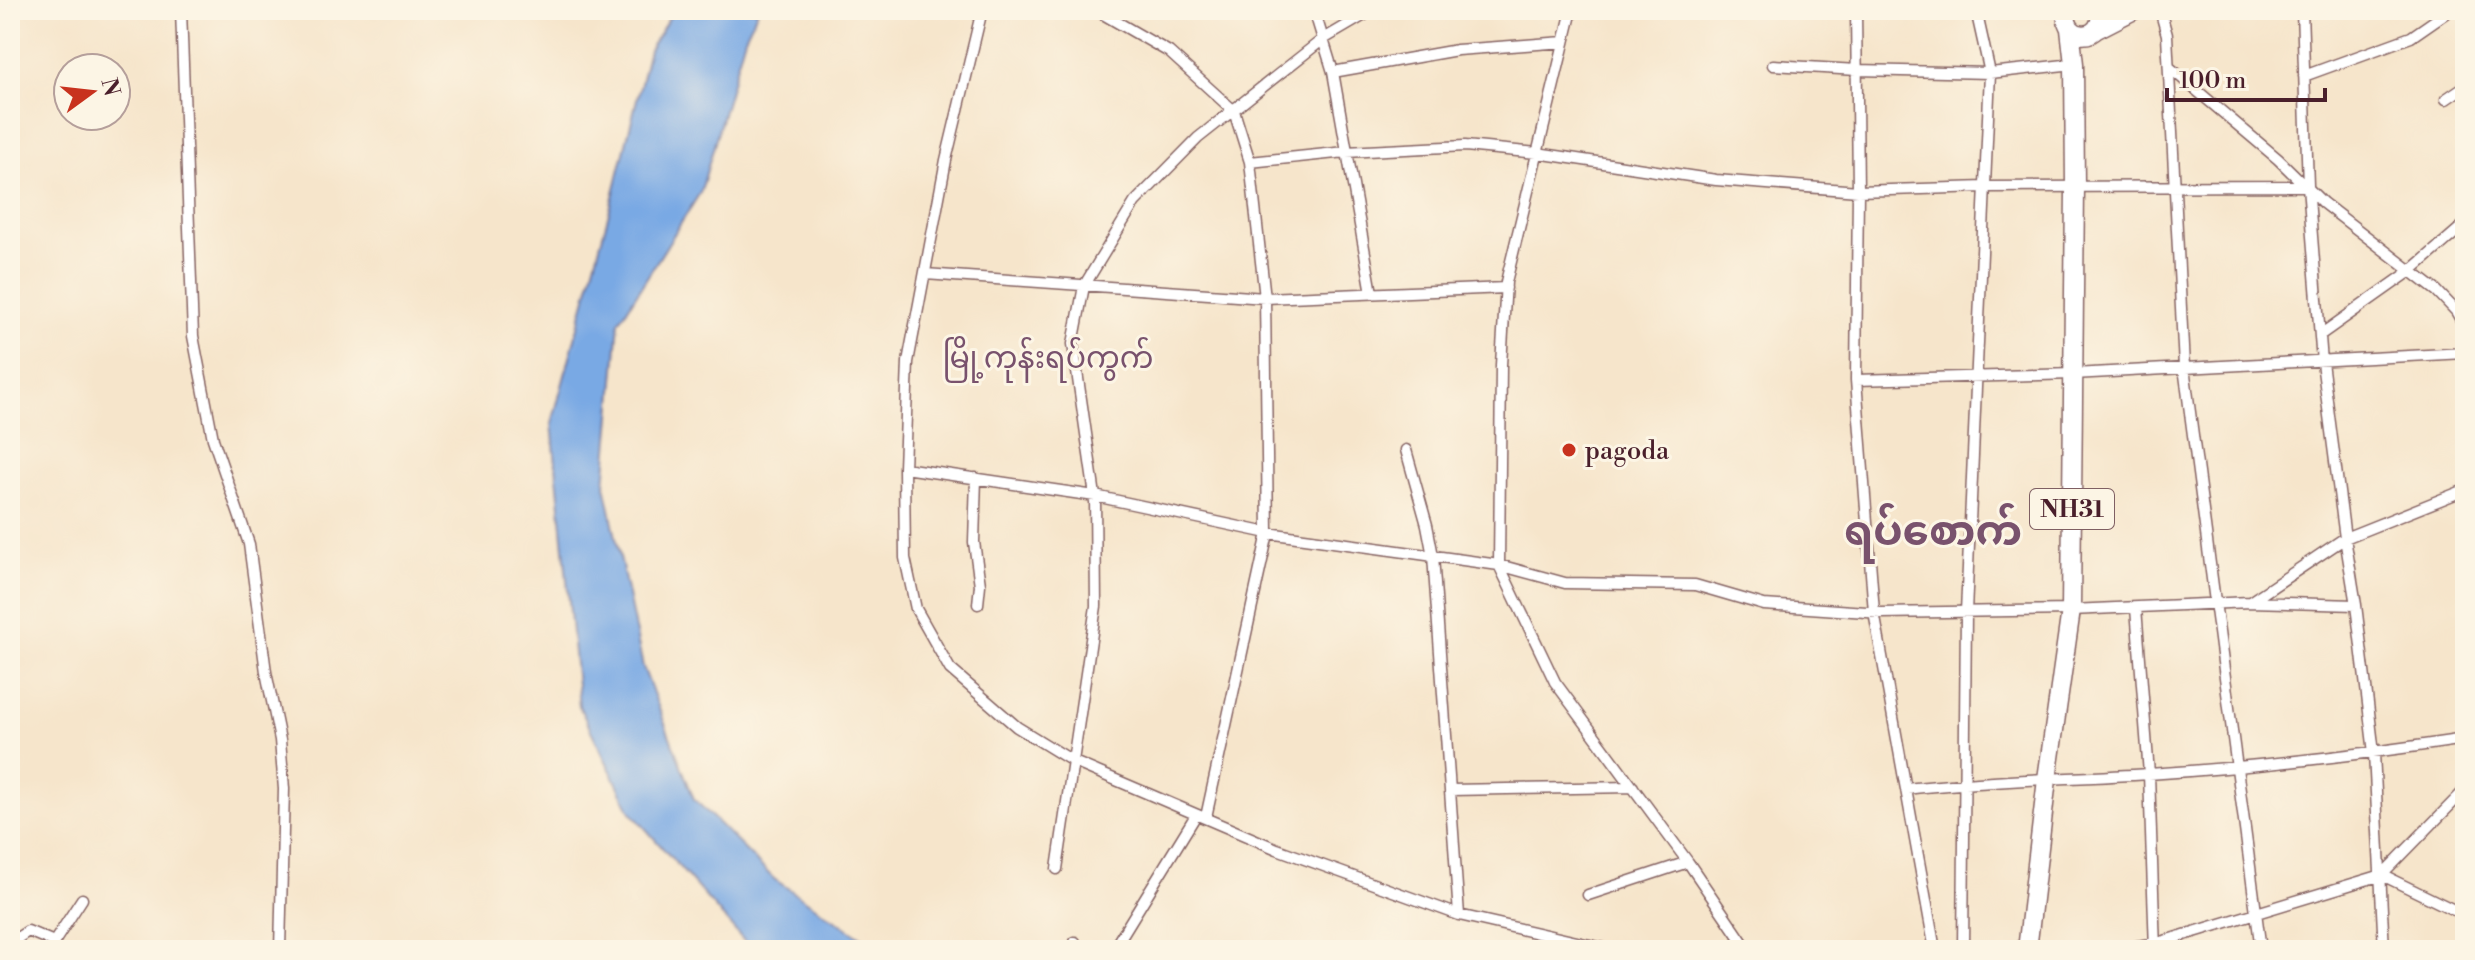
<svg xmlns="http://www.w3.org/2000/svg" width="2475" height="960" viewBox="0 0 2475 960" font-family="'Libre Bodoni','Noto Sans Myanmar',serif">
  <style>
    .water { fill: #79a9e4; stroke: #626488; stroke-width: 2 }
    .lines { fill: none; stroke-linecap: round; stroke-linejoin: round }
    .street-casing { stroke: #866463; stroke-width: 13 }
    .highway-casing { stroke: #866463; stroke-width: 21 }
    .street { stroke: #fff; stroke-width: 10 }
    .highway { stroke: #fff; stroke-width: 18 }
    .poi-dot { fill: #c8321e; stroke: #fcf5e5; stroke-width: 3 }
    .labels { text-anchor: middle; stroke-width: 6; stroke-linejoin: round; paint-order: stroke }
    .shield { fill: #fcf5e5; stroke: #7f5f63; stroke-width: 2 }
    .shield-label { font-size: 24px; font-weight: bold; fill: #4a1f2b }
    .poi-label { font-size: 26px; fill: #4a1f2b; stroke: #fcf5e5; text-anchor: start }
    .quarter-label { font-size: 30px; fill: #79526d; stroke: #fcf5e5 }
    .town-label { font-size: 42px; font-weight: bold; fill: #79526d; stroke: #fcf5e5 }
  </style>
  <rect width="100%" height="100%" fill="#fcf5e5"/>
  <filter id="ink" filterUnits="userSpaceOnUse"><feTurbulence type="fractalNoise" baseFrequency=".0125" numOctaves="2"/><feDisplacementMap in="SourceGraphic" scale="16" xChannelSelector="R" yChannelSelector="G"/><feConvolveMatrix kernelMatrix="1 2 1 2 8 2 1 2 1" color-interpolation-filters="sRGB"/></filter>
  <filter id="wash" filterUnits="userSpaceOnUse"><feTurbulence type="fractalNoise" baseFrequency=".006" numOctaves="4" result="noise"/><feDisplacementMap in="SourceGraphic" scale="32" xChannelSelector="R" yChannelSelector="G"/><feGaussianBlur stdDeviation="1.8" result="paint"/><feColorMatrix in="noise" values="0 0 0 0 0 0 0 0 0 0 0 0 0 0 0 0 0 1.4 0 .05"/><feComposite in="paint" operator="in"/></filter>
  <g filter="url(#wash)">
    <rect width="100%" height="100%" fill="#f6e5cb"/>
    <path class="water" d="M674 10H758L745 37 701 191 619 322 605 485 643 667 694 799 774 879 880 950H752L631 812 579 706 552 423 611 205 649 50Z"/>
  </g>
  <g filter="url(#ink)">
    <g class="lines">
      <defs>
        <path id="street" d="M181 10 193 336 213 439 249 544 266 672 280 740 284 789 280 950
          M982 10 946 160 908 362 904 468 905 558 916 609 950 669 1017 727 1074 762 1277 849 1459 915 1612 950
          M1096 10 1169 52 1234 111 1250 162 1265 298 1268 533 1206 817
          M1314 10 1333 72 1372 293
          M1572 10 1506 282 1501 365 1499 565 1555 682 1688 862 1748 950
          M1856 10 1858 191 1856 380 1874 612 1935 950
          M2160 10 2167 35 2184 367 2261 950
          M2302 10 2308 186 2322 362 2345 538 2356 605 2374 753 2384 950
          M1773 65 1857 70 1990 73 2074 64
          M2169 67 2278 159 2323 203 2437 291 2456 311 2465 327
          M1333 72 1457 50 1564 42
          M2304 76 2411 37 2450 10
          M2446 99 2465 86
          M1250 162 1346 152 1465 146 1537 153 1716 180 1858 191 1985 187 2308 186
          M925 274 1265 298 1506 288
          M2320 335 2412 270 2465 224
          M1856 380 2073 374 2465 353
          M1406 450 1427 525 1433 556 1459 915
          M904 468 1095 496 1268 533 1499 565 1565 583 1695 585 1764 605 1881 613 2071 610 2250 602 2345 538 2465 490
          M976 478 974 542 980 585 978 604
          M2250 602 2356 605
          M2136 608 2149 774 2155 950
          M1906 789C1987 780 2068 779 2149 774 2255 767 2360 755 2465 739
          M1450 790 1633 787
          M1057 869 1096 606 1095 496 1073 344 1084 286 1135 202 1198 138 1322 40 1373 10
          M2382 875 2454 910 2465 912
          M1588 895 1688 862
          M1075 942 1076 950
          M10 948 19 937 28 931 54 942
          M49 950 82 899
          M1113 950 1196 815
          M1963 950 1966 612 1990 73 1976 10
          M2115 950 2161 942 2382 875 2465 790"/>
        <path id="highway" d="M2067 10C2061 43 2106 43 2100 10
          M2097 29 2134 10
          M2027 950 2047 779 2071 610 2075 187 2074 64 2070 29"/>
      </defs>
      <use href="#street" class="street-casing"/>
      <use href="#highway" class="highway-casing"/>
      <use href="#street" class="street"/>
      <use href="#highway" class="highway"/>
    </g>
  </g>
  <circle class="poi-dot" cx="1569" cy="450" r="8"/>
  <g class="labels">
    <rect class="shield" x="2030" y="489" width="84" height="40" rx="6"/>
    <g class="shield-label">
      <text x="2072" y="517">NH31</text>
    </g>
    <g class="poi-label">
      <text x="1585" y="459">pagoda</text>
    </g>
    <g class="quarter-label">
      <text x="1048" y="368">မြို့ကုန်းရပ်ကွက်</text>
    </g>
    <g class="town-label">
      <text x="1933" y="545">ရပ်စောက်</text>
    </g>
  </g>
  <rect width="2475" height="960" fill="none" stroke="#fcf5e5" stroke-width="40"/>
  <g transform="translate(92 92) rotate(75)"><circle r="38" fill="#fcf5e5" stroke="#b59f9b" stroke-width="2"/>
  <path d="M0-6L14 30L0 20L-14 30Z" fill="#c8321e"/>
  <text y="-12" font-size="22" font-weight="bold" text-anchor="middle" fill="#4a1f2b">N</text>
  </g>
  <path d="M2167 88v12h158v-12" fill="none" stroke="#4a1f2b" stroke-width="4"/>
  <text x="2179" y="88" font-size="24" fill="#4a1f2b" stroke="#fcf5e5" stroke-width="6" paint-order="stroke">100 m</text>
</svg>
